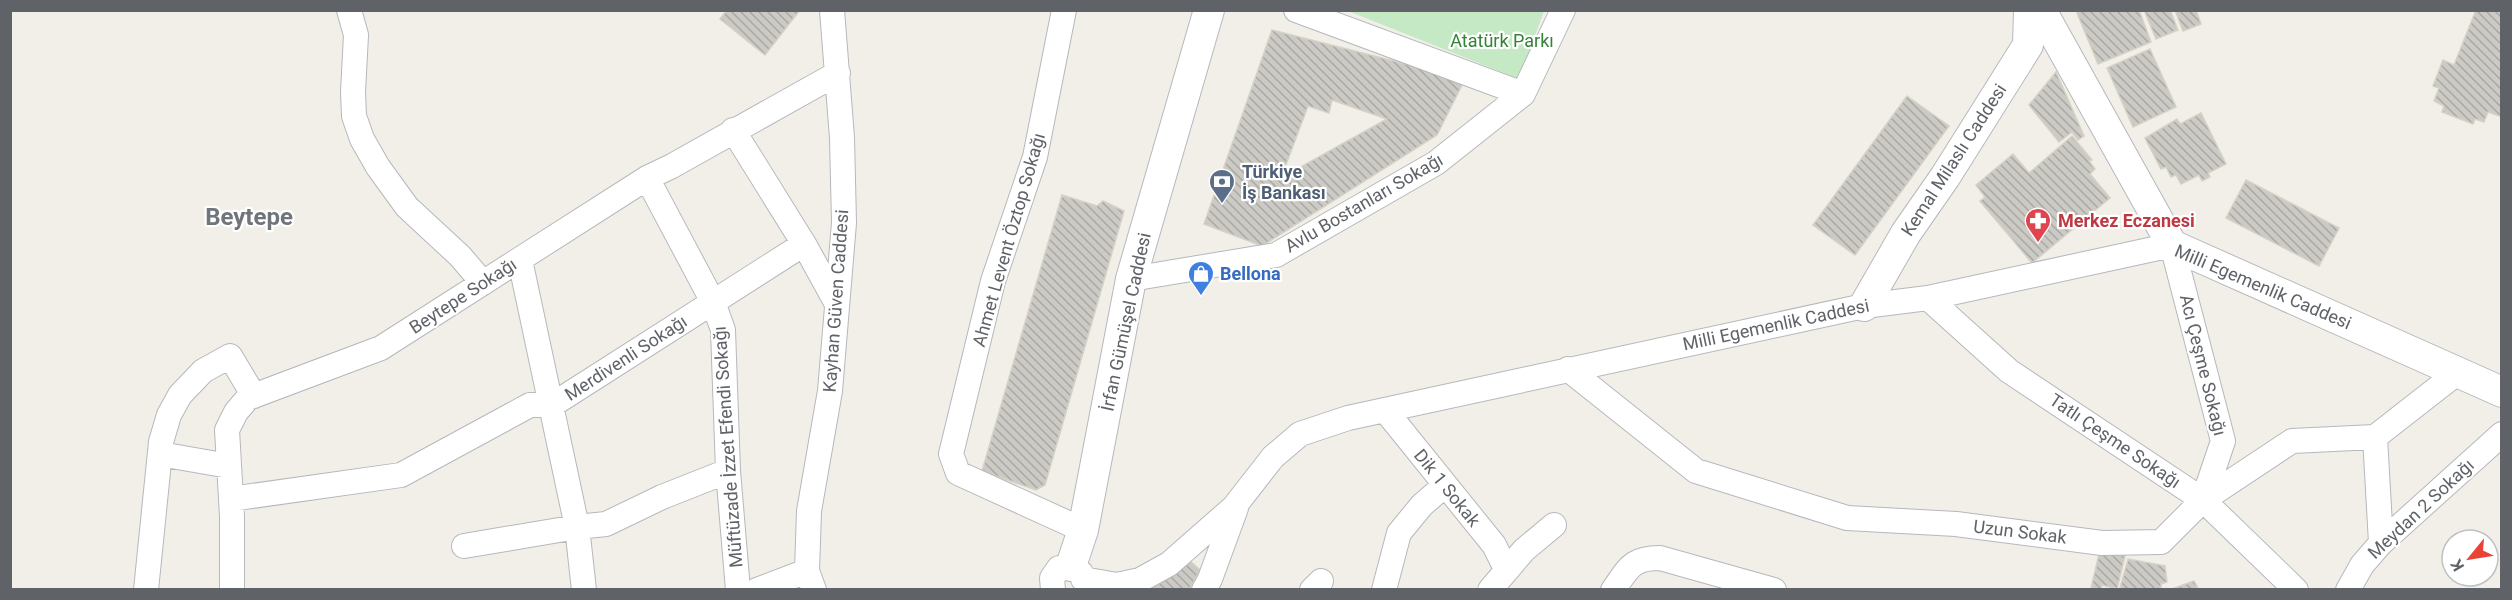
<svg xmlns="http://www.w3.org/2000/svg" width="2512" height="600" viewBox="0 0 2512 600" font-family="Roboto,sans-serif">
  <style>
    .green { fill: #c5e8c5 }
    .building { fill: url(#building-back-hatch); stroke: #d6d1c6; stroke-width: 1.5; fill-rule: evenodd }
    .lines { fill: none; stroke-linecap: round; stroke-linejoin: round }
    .minor-casing { stroke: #b5b8bc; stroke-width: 26 }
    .tertiary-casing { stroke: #b5b8bc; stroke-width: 32 }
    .minor { stroke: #fff; stroke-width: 24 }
    .tertiary { stroke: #fff; stroke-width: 30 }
    .labels { text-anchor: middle; stroke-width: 4.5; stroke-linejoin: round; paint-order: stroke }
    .park-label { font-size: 18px; fill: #348238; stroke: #fff }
    .street-label { font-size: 18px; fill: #5f6368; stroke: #fff }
    .service-label { font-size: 18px; font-weight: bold; fill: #4e5e75; stroke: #fff; text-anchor: start }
    .health-label { font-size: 18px; font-weight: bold; fill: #be3a42; stroke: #fff; text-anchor: start }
    .shop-label { font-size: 18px; font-weight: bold; fill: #366cbe; stroke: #fff; text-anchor: start }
    .district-label { font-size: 24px; font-weight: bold; fill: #70757a; stroke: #fff }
  </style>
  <defs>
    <pattern id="building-back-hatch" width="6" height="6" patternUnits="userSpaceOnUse" patternTransform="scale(1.5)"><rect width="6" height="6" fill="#cccac5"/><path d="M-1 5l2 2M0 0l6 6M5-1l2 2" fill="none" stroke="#a9a8a4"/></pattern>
  </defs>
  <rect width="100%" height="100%" fill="#f1efe8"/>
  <path class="green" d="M1348 11H1544L1519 79Z"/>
  <path class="building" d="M727 10H800L765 55 720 19Z
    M2084 10H2139L2151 42 2098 64 2077 13Z
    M2144 10H2170L2178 30 2156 39Z
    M2175 10H2196L2201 24 2183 31Z
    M2476 10H2502V117L2488 112 2484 122 2475 119 2473 124 2442 112 2444 106 2434 101 2439 88 2433 86 2443 60 2454 65Z
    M1272 30 1465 79 1437 135 1262 246 1204 224ZM1332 100 1387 119 1290 173 1284 170 1308 106 1329 113Z
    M2150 49 2176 107 2133 127 2107 68Z
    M2056 72 2084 136 2078 140 2072 132 2059 142 2029 105Z
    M1907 96 1949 126 1855 255 1813 225Z
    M2201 113 2226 164 2208 173 2210 177 2202 181 2199 175 2181 184 2176 175 2171 177 2166 167 2161 169 2145 138 2177 119 2180 124Z
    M2072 136 2092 160 2089 161 2095 169 2090 174 2110 198 2032 263 1980 201 1985 197 1976 185 2013 154 2029 173Z
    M2246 180 2339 228 2319 266 2226 218Z
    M1062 195 1097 206 1103 201 1124 211 1045 485 1036 490 982 471Z
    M2100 550 2125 556 2117 589 2102 585 2101 590 2091 588Z
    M2128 559 2165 566 2167 582 2161 584V590H2122L2120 588Z
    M1190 561 1200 570 1189 590H1151Z
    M2194 581 2199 590H2169Z"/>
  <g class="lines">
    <defs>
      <path id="minor" d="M349 10 356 35 353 92 354 116 362 139 378 167 407 207 460 256 483 283
        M1064 10 1035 157 993 281 951 454 958 473 1083 530
        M1296 10 1523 94
        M733 130 804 244 837 304
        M647 178 713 302 723 330 728 471 738 590
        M520 260 577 527 584 590
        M1131 279 1276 255 1436 163 1523 94 1563 10
        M1928 298 2009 371 2203 500 2296 590
        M1568 369 1696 471 1847 518 1956 524 2102 543 2161 542 2203 500 2292 441 2375 437 2457 373
        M1385 410 1494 545 1506 569
        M2375 437 2381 543
        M160 454 229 466
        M231 499 401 475 530 405H552L804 244
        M464 546 577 527 606 524 662 497 728 471
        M1083 579 1117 585 1140 580 1169 564 1234 507 1273 457 1300 434 1348 418 1864 306 1928 298 2172 245 2223 441 2203 500
        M146 590 161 442 169 415 180 395 203 371 230 356 254 396
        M232 590V516L227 430 236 412 248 398 381 348 647 178 672 166 838 73
        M757 590 807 571
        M814 590 807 571 809 511 830 391 844 223 842 138 832 10
        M1053 590 1052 578 1059 568 1071 566 1081 573 1083 578
        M1204 590 1210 579 1236 508
        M1312 590 1321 581
        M1384 590 1399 533 1422 505 1444 486
        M1490 590 1524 550 1554 525
        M1613 590C1629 568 1631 558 1660 558L1774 590
        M2348 590 2362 565 2381 543 2502 434"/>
      <path id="tertiary" d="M2041 10 2172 245 2502 392
        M1864 306 1906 233 1945 177 2028 45 2029 10
        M1071 566 1083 530 1131 279 1209 10"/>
    </defs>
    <use href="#minor" class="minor-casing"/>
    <use href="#tertiary" class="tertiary-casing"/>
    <use href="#minor" class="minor"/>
    <use href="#tertiary" class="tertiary"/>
  </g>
  <defs>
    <symbol id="bank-pin" viewBox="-11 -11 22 30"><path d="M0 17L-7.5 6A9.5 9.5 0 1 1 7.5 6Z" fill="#5c6f8a" stroke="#fff"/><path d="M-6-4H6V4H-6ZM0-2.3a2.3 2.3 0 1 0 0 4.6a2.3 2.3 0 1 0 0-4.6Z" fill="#fff"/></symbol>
    <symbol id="pharmacy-pin" viewBox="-11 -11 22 30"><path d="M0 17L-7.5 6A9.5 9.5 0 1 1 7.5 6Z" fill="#e0444e" stroke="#fff"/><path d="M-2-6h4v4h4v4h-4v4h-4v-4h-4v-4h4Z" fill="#fff"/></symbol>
    <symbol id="shop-pin" viewBox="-11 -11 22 30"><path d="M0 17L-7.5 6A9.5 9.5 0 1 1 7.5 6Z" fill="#3f7fe0" stroke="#fff"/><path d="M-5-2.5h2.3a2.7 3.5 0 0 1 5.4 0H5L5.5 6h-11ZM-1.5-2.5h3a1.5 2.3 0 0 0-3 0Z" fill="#fff"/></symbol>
  </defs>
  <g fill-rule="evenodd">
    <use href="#bank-pin" x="1207" y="167" width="30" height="40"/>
    <use href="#pharmacy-pin" x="2023" y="206" width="30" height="40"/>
    <use href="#shop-pin" x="1186" y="259" width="30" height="40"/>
  </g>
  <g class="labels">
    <g class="park-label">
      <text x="1502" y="47">Atatürk Parkı</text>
    </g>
    <g class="street-label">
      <text transform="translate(1954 160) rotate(-57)" y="6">Kemal Milaslı Caddesi</text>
      <text transform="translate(1364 203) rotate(-30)" y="6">Avlu Bostanları Sokağı</text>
      <text transform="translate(1009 240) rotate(-74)" y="6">Ahmet Levent Öztop Sokağı</text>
      <text transform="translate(2263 287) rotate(23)" y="6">Milli Egemenlik Caddesi</text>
      <text transform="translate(463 296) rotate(-33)" y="6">Beytepe Sokağı</text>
      <text transform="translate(836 301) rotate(-86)" y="6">Kayhan Güven Caddesi</text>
      <text transform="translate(1126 322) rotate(-78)" y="6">İrfan Gümüşel Caddesi</text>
      <text transform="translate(1776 325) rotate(-12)" y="6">Milli Egemenlik Caddesi</text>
      <text transform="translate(626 358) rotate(-33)" y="6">Merdivenli Sokağı</text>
      <text transform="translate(2203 365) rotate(76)" y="6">Acı Çeşme Sokağı</text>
      <text transform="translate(2115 441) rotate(34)" y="6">Tatlı Çeşme Sokağı</text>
      <text transform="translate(728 447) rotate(-94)" y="6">Müftüzade İzzet Efendi Sokağı</text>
      <text transform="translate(1447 488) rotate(51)" y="6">Dik 1 Sokak</text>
      <text transform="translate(2421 509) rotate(-43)" y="6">Meydan 2 Sokağı</text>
      <text transform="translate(2020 532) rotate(7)" y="6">Uzun Sokak</text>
    </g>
    <g class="service-label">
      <text x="1242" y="178">Türkiye<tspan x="1242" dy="21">İş Bankası</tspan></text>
    </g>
    <g class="health-label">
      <text x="2058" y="227">Merkez Eczanesi</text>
    </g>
    <g class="shop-label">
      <text x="1220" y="280">Bellona</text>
    </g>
    <g class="district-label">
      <text x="249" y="225">Beytepe</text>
    </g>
  </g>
  <rect width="2512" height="600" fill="none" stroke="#5f6368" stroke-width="24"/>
  <g transform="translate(2470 558) rotate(240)"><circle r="28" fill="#ffffff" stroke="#bfc1c3" stroke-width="1.5"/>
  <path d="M0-4.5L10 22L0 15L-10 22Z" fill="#ea4335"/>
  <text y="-9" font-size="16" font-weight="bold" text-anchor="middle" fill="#5f6368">K</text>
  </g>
</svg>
